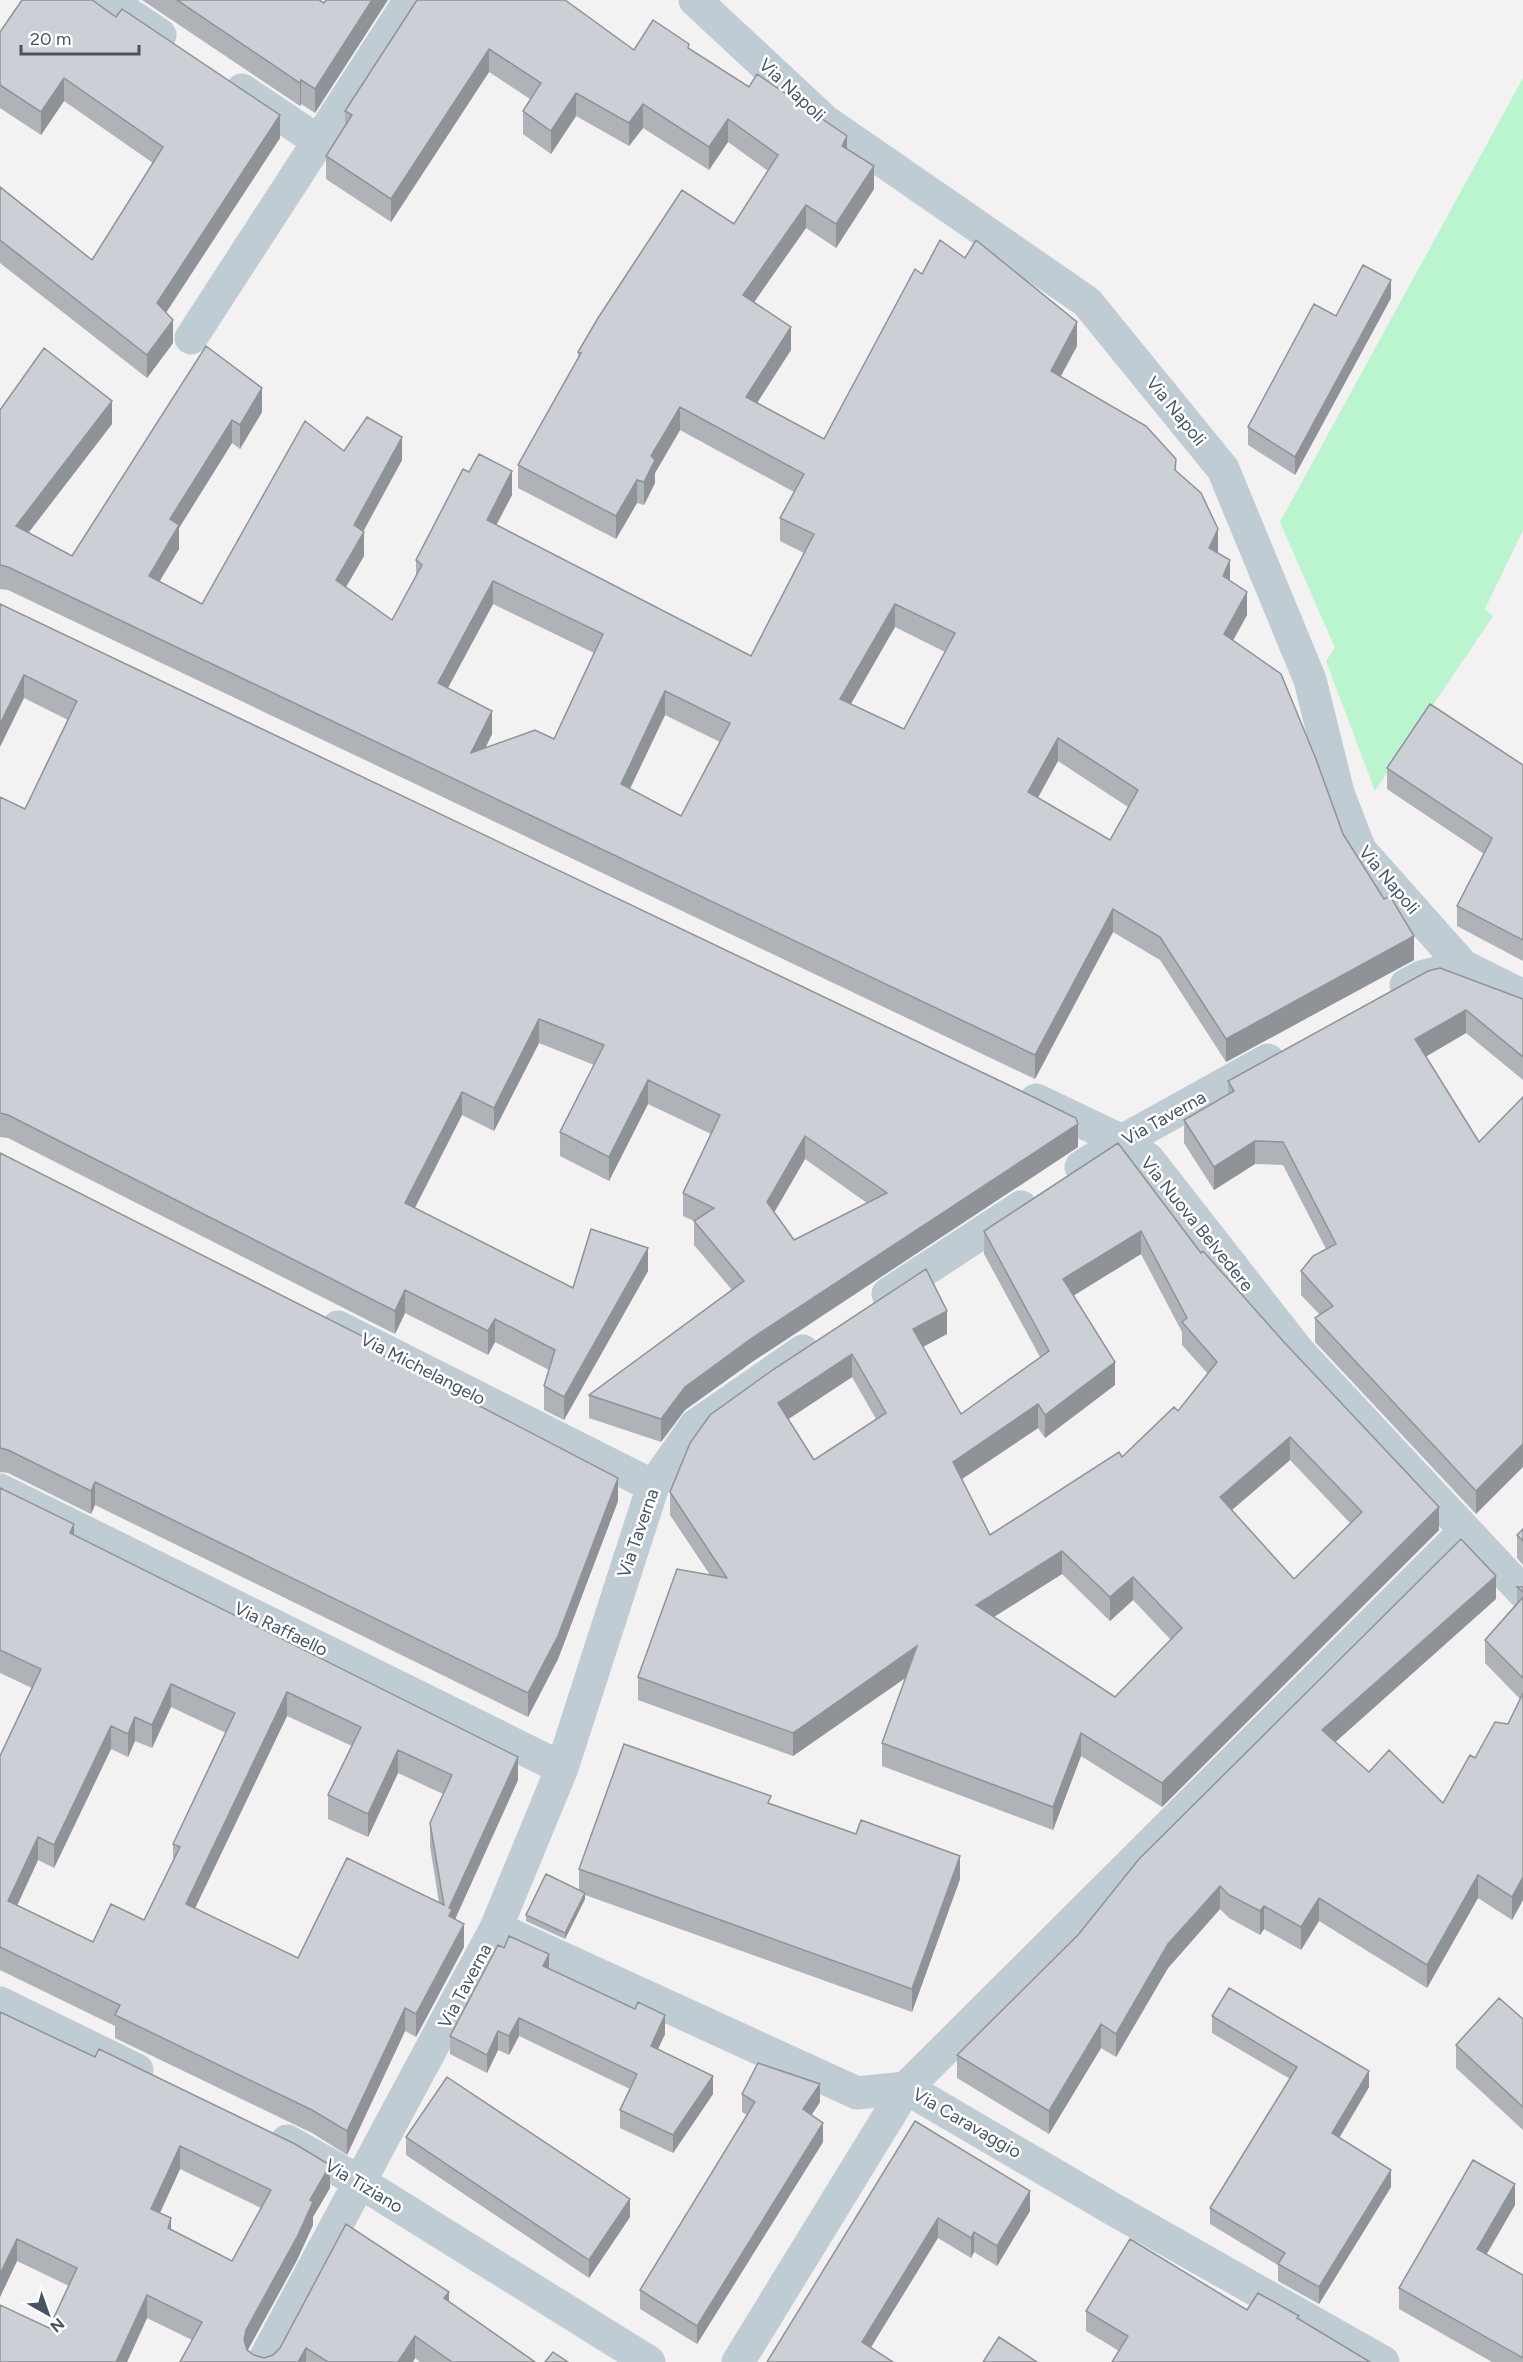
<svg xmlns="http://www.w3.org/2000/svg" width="1523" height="2362" viewBox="0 0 1523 2362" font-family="Figtree,sans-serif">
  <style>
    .green { fill: #bbf5cf }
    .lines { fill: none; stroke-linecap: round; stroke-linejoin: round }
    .minor { stroke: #c0ccd4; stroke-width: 33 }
    .wall { fill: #afb3b8; fill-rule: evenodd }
    .shaded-wall { fill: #8f9296 }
    .building { fill: #ccd0d6; stroke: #8f9296; stroke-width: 1.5; fill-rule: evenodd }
    .labels { text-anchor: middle; stroke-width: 5; stroke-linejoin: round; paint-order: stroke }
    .street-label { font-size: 18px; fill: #465561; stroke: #fff }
  </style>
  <rect width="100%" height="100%" fill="#f3f1f1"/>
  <path class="green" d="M1523 78V530L1485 609 1493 616 1375 791 1326 661 1335 648 1280 522Z"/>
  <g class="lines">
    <path class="minor" d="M108 0 160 35
      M695 0 825 121 1087 302 1223 469 1310 680 1338 793 1360 850 1463 966 1523 996
      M242 90 318 141
      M191 338 410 0
      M1406 985 1421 977 1463 966
      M1036 1100 1122 1141 1148 1159 1299 1352 1523 1592
      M1081 1167 1122 1141 1268 1060
      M888 1294 1021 1207
      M338 1327 653 1486
      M0 1490 562 1768
      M496 1928 857 2093 906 2088 1111 2208 1383 2362
      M0 2003 137 2070
      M287 2141 360 2182 649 2362
      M263 2362 496 1928 562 1768 653 1486 696 1425 803 1351
      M738 2362 906 2088 1465 1531"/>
  </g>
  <path class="wall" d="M142 0H319L315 113 301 104 300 106Z
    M417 0 634 50 689 49 847 148 874 189 836 248 806 228 754 302 791 350 757 403 824 439 922 274 1077 346 1061 376 1176 470 1217 553 1247 615 1233 640 1414 960 1226 1062 1160 960 1113 932 1035 1079 8 590 0 589V410L112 424 28 533 72 556 206 346 262 412 240 449 232 443 179 528V549L159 581 202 604 344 451 402 460 363 532 364 556 346 587 392 620 416 575V560L512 495 496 525 751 656 804 553 780 541V518L794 492 680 430 655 473V483L644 505 637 503 616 539 518 488V465L578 357V352L734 224 768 171 728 142 709 170 643 128 629 146 576 116 551 154 523 134V111L530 99 489 72 391 222 326 179V156L345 125V111ZM493 604 594 653 554 739 485 749 492 734 448 688ZM895 627 945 652 904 729 850 704ZM665 715 720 742 681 816 630 789ZM1058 761 1128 807 1110 840 1038 798Z
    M0 32 280 138 166 313 173 343 147 378 0 263V187L92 260 153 163 64 101 41 135 0 108Z
    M1391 298 1295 475 1248 445V427L1336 316Z
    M0 604 1078 1147 752 1362 685 1410 661 1442 589 1418V1395L732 1290 694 1245V1221L683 1216V1193L711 1134 648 1104 609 1181 560 1156V1132L594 1065 539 1043 494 1131 462 1115 415 1208 573 1288 648 1271 564 1420 544 1410V1386L549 1370 495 1342 488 1355 405 1313 395 1334 8 1138 0 1137V797L25 809 68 720 24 698ZM805 1159 867 1203 794 1240 774 1212Z
    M1523 765V961L1457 926V906L1484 854 1387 789V768Z
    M1428 971 1523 999V1080L1466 1033 1425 1057 1479 1142 1476 1514 1315 1342V1318L1320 1315 1301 1295V1271L1326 1249 1283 1165 1255 1164 1214 1190 1184 1143V1120L1228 1094V1081Z
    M1118 1143 1201 1253 1439 1530 1162 1807 1081 1756 1053 1830 882 1766V1743L906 1677 793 1756 638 1700V1677L710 1575 670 1515V1492L774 1369 947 1334 923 1347 961 1414 1040 1357 984 1254V1231ZM1141 1254 1182 1332V1345L1208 1374 1178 1411 1122 1457 990 1535 962 1479 1038 1428 1045 1438 1115 1385 1073 1296ZM852 1377 876 1419 814 1460 788 1419ZM1290 1460 1351 1524 1294 1579 1232 1510ZM1062 1574 1110 1621 1133 1600 1171 1640 1115 1697 994 1617Z
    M0 1153 378 1353 618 1501 558 1659 528 1717 95 1505 91 1514 8 1473 0 1472Z
    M0 1488 74 1536 518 1780 455 1919 464 1947 416 2037 405 2031 347 2155 312 2133 115 2038V2026L0 1970V1756L32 1688 0 1673ZM171 1707 226 1733 173 1844V1860L144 1920 93 1942 17 1906 38 1860 54 1868 111 1749 128 1757 135 1741 152 1748ZM287 1716 352 1746 328 1795V1819L368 1837 398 1773 443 1794 430 1823V1846L439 1903 298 1958 195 1908Z
    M1523 1529V1565L1517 1558V1535Z
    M1517 1587H1523V1900L1512 1920 1478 1898 1427 1988 1319 1921 1301 1950 1264 1929 1260 1935 1229 1918 1220 1909 1168 1968 1116 2057 1101 2048 1049 2134 957 2078V2055L1496 1599 1335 1742 1369 1772 1443 1803 1475 1758 1508 1724 1520 1699 1485 1663V1640L1517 1604Z
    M771 1804 960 1879 912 2012 585 1895V1899L565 1939 526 1921V1915L579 1890V1869Z
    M549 1969 665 2034 658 2049 713 2094 673 2153 620 2128V2110L630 2089 519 2036 509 2055 498 2050 487 2073 450 2054V2036Z
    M0 2012 330 2188 313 2217V2225L297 2260 248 2350 254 2355 264 2358 449 2301 535 2362H420L415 2358 413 2362H180L192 2340 147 2318 127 2362H0L49 2328 69 2286 17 2261 0 2297ZM180 2169 261 2208 232 2261 171 2230 160 2213Z
    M1212 2016 1369 2087 1339 2138 1391 2187 1319 2304 1278 2281V2265L1210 2224V2208L1290 2079 1212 2033Z
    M1523 2019V2130L1456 2068V2045Z
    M742 2094 820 2102 811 2115 823 2142 697 2344 640 2309V2290L747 2115 742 2112Z
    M915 2121 1030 2211 997 2266 974 2252 971 2258 938 2238 767 2362Z
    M406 2137 630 2217 589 2278 406 2155Z
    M1515 2205 1486 2254 1523 2275V2362H1492L1399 2309V2288Z
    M1247 2310 1299 2319 1119 2351 1086 2331V2311Z"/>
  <path class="shaded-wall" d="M372 0H388L315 113V89Z
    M489 49V72L391 222V199Z
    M64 78V101L41 135V112Z
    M301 80V104L300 106V83Z
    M576 93V116L551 154V131Z
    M643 104V128L629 146V123Z
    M280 115V138L157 326V303Z
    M728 119V142L709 170V147Z
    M847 136V159L842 146Z
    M874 166V189L836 248V224Z
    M806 205V228L743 318V295Z
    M1391 280V298L1295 475V457Z
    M173 320V343L147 378V355Z
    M1077 322V346L1051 394V371Z
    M791 327V350L746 420V397Z
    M262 388V412L240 449V425Z
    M112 401V424L16 549V526Z
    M680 407V430L655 473V483L644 505V482L651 456Z
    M232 420V443L179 528V549L149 599V576L170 519Z
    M402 437V460L354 548V525Z
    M512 471V495L487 543V520Z
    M637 480V503L616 539V516Z
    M1218 529V552L1209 571V548Z
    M364 532V556L336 604V580Z
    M1230 560V583L1223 576Z
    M493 581V604L438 706V683Z
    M1247 592V615L1224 657V634Z
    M895 604V627L840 723V699Z
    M24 675V698L0 747V724Z
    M665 691V715L621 807V784Z
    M492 711V734L471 777V753Z
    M1058 738V761L1028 815V792Z
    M1113 909V932L1035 1079V1055Z
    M1414 936V960L1226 1062V1039Z
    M1466 1010V1033L1415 1063V1039Z
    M539 1019V1043L494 1131V1108Z
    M648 1080V1104L609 1181V1157Z
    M462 1092V1115L405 1227V1203Z
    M1078 1124V1147L752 1362 685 1410 661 1442V1419L685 1387 752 1338Z
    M805 1136V1159L767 1225V1202Z
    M1255 1141V1164L1214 1190V1167Z
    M1141 1231V1254L1063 1302V1279Z
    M648 1248V1271L564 1420V1397Z
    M405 1290V1313L395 1334V1311Z
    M947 1311V1334L913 1352V1329Z
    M495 1319V1342L488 1355V1331Z
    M378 1344V1367L374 1351Z
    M852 1354V1377L778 1426V1403Z
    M1115 1362V1385L1045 1438V1415Z
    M1038 1404V1428L953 1485V1462Z
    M1290 1437V1460L1220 1520V1497Z
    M1523 1444V1467L1476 1514V1491Z
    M618 1478V1501L558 1659 528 1717V1693Z
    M95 1482V1505L91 1514V1491Z
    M1439 1507V1530L1162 1807V1783Z
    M74 1524V1548L70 1533Z
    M1062 1551V1574L976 1628V1605Z
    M1496 1576V1599L1322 1754V1730Z
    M1133 1577V1600L1110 1621V1597Z
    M917 1646V1670L793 1756V1733Z
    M171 1684V1707L152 1748V1725Z
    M287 1692V1716L186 1927V1904Z
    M135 1717V1741L128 1757V1734Z
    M111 1726V1749L54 1868V1845Z
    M1081 1733V1756L1053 1830V1807Z
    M398 1750V1773L368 1837V1814Z
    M518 1757V1780L452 1926 449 1916V1908Z
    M38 1837V1860L8 1925V1901Z
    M960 1856V1879L912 2012V1989Z
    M1478 1875V1898L1427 1988V1965Z
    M1523 1877V1900L1512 1920V1897Z
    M1220 1886V1909L1168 1968 1116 2057V2034L1168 1944Z
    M585 1893V1899L565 1939V1933Z
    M1319 1898V1921L1301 1950V1927Z
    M1264 1906V1929L1260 1935V1911Z
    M464 1924V1947L416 2037V2014Z
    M549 1954V1973L543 1966Z
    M405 2008V2031L347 2155V2131Z
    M665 2015V2034L651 2064V2046Z
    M519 2018V2036L509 2055V2036Z
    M1101 2024V2048L1049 2134V2111Z
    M498 2031V2050L487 2073V2055Z
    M1369 2071V2087L1332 2150V2133Z
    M713 2076V2094L673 2153V2135Z
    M820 2084V2102L803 2128V2109Z
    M823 2123V2142L697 2344V2326Z
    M180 2146V2169L151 2232V2209Z
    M330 2165V2188L313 2217V2225L297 2260 246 2353 244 2340 246 2330 310 2200Z
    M1391 2170V2187L1319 2304V2287Z
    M1515 2184V2205L1477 2271V2249Z
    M1030 2191V2211L997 2266V2246Z
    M630 2199V2217L589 2278V2260Z
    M171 2218V2241L168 2228Z
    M938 2218V2238L862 2362V2342Z
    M974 2232V2252L971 2258V2238Z
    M17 2239V2261L0 2297V2274Z
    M449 2292V2315L444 2298Z
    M147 2295V2318L127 2362H116Z
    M415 2336V2358L413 2362H398Z
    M306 2348V2362H298Z"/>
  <path class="building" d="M22 0H92L116 17 122 9 280 115 157 303 173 320 147 355 0 240V187L92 260 163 147 64 78 41 112 0 85V32Z
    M177 0H319L324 3 326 0H372L315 89 301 80 300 83Z
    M417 0H565L634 50 653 20 689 44 688 48 749 87 757 74 847 136 842 146 874 166 836 224 806 205 743 295 791 327 746 397 824 439 915 269 922 274 940 240 965 258 976 240 1077 322 1051 371 1146 426 1176 459 1175 470 1201 493 1218 529 1209 548 1230 560 1223 576 1247 592 1224 634 1281 674 1316 759 1343 834 1384 899 1390 896 1414 936 1226 1039 1160 937 1113 909 1035 1055 8 567 0 565V410L44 348 112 401 16 526 72 556 206 346 262 388 240 425 232 420 170 519 179 525 149 576 202 604 305 421 344 451 367 417 402 437 354 525 364 532 336 580 392 620 422 565 416 560 463 469 469 472 479 454 512 471 487 520 751 656 814 534 780 518 804 474 680 407 651 456 655 460 644 482 637 480 616 516 518 465 581 353 578 352 598 318 682 190 734 224 778 155 728 119 709 147 643 104 629 123 576 93 551 131 523 111 541 83 489 49 391 199 326 156 352 115 345 111ZM493 581 603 634 554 739 535 730 471 753 492 711 438 683ZM895 604 955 633 904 729 840 699ZM665 691 730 723 681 816 621 784ZM1058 738 1138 790 1110 840 1028 792Z
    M1363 265 1391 280 1295 457 1248 427 1314 304 1336 316Z
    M0 604 1017 1089 1076 1118 1078 1124 752 1338 685 1387 661 1419 589 1395 744 1281 694 1221 714 1208 683 1193 720 1115 648 1080 609 1157 560 1132 604 1045 539 1019 494 1108 462 1092 405 1203 573 1288 591 1229 648 1248 564 1397 544 1386 555 1350 495 1319 488 1331 405 1290 395 1311 8 1115 0 1113V797L25 809 77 701 24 675 0 724ZM805 1136 887 1193 794 1240 767 1202Z
    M1430 704 1523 765V940L1457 906 1492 838 1387 768Z
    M1440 968 1523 999V1057L1466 1010 1415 1039 1479 1142 1523 1097V1444L1476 1491 1315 1318 1333 1306 1301 1271 1313 1256 1336 1244 1283 1142 1255 1141 1214 1167 1184 1120 1234 1091 1228 1081 1428 971Z
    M1118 1143 1201 1253 1203 1251 1283 1341 1439 1507 1162 1783 1081 1733 1053 1807 882 1743 917 1646 793 1733 638 1677 677 1569 727 1578 670 1492 690 1443 710 1415 774 1369 926 1269 947 1311 913 1329 961 1414 1049 1351 984 1231ZM1141 1231 1187 1318 1182 1322 1217 1362 1178 1411 1174 1407 1122 1457 1119 1452 990 1535 953 1462 1038 1404 1045 1415 1115 1362 1063 1279ZM852 1354 886 1413 814 1460 778 1403ZM1290 1437 1362 1512 1294 1579 1220 1497ZM1062 1551 1110 1597 1133 1577 1182 1628 1115 1697 976 1605Z
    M0 1153 378 1344 374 1351 618 1478 558 1636 528 1693 95 1482 91 1491 8 1450 0 1448Z
    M0 1488 74 1524 70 1533 518 1757 449 1908 452 1909 449 1916 464 1924 416 2014 405 2008 347 2131 312 2110 115 2015 120 2005 0 1947V1756L41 1669 0 1650ZM171 1684 235 1713 173 1844 180 1847 144 1920 111 1904 93 1942 8 1901 38 1837 54 1845 111 1726 128 1734 135 1717 152 1725ZM287 1692 361 1727 328 1795 368 1814 398 1750 452 1775 430 1823 444 1905 347 1858 298 1958 186 1904Z
    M1523 1529V1541L1517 1535Z
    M1461 1539 1496 1576 1322 1730 1369 1772 1389 1750 1443 1803 1470 1755 1475 1758 1495 1722 1508 1724 1523 1693V1877L1512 1897 1478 1875 1427 1965 1319 1898 1301 1927 1264 1906 1260 1911 1229 1895 1220 1886 1168 1944 1116 2034 1101 2024 1049 2111 957 2055 1078 1935 1139 1859Z
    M1517 1587H1523V1592Z
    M1523 1597V1678L1485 1640Z
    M624 1744 771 1796 768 1803 856 1834 861 1820 960 1856 912 1989 579 1869Z
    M546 1874 585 1893 565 1933 526 1915Z
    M509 1936 549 1954 543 1966 635 2009 638 2002 665 2015 651 2046 713 2076 673 2135 620 2110 637 2074 519 2018 509 2036 498 2031 487 2055 450 2036 498 1945 504 1948Z
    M1229 1988 1369 2071 1332 2133 1391 2170 1319 2287 1278 2264 1285 2253 1210 2208 1297 2067 1212 2016Z
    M1499 1998 1523 2019V2107L1456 2045Z
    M0 2012 95 2057 99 2049 295 2144 330 2165 310 2200 313 2202 297 2237 246 2330 244 2340 247 2350 254 2355 264 2358 273 2355 280 2348 346 2224 449 2292 444 2298 535 2362H452L415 2336 398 2362H328L306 2348 298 2362H180L202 2322 147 2295 116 2362H0V2305L49 2328 77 2268 17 2239 0 2274ZM180 2146 271 2190 232 2261 168 2228 171 2218 151 2209Z
    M758 2063 820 2084 803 2109 823 2123 697 2326 640 2290 755 2102 742 2094Z
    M447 2077 630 2199 589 2260 406 2137Z
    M915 2121 1030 2191 997 2246 974 2232 971 2238 938 2218 862 2342 893 2362H767Z
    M1473 2160 1515 2184 1477 2249 1523 2275V2358L1399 2288Z
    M1130 2239 1247 2310 1258 2293 1299 2316 1297 2318 1370 2362H1112L1128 2336 1086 2311Z
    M999 2337 1037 2362H983Z
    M553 2352 568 2362H545Z"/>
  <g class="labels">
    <g class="street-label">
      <text transform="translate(792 90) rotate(43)" y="6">Via Napoli</text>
      <text transform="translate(1176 411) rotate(51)" y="6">Via Napoli</text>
      <text transform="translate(1389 880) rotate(50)" y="6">Via Napoli</text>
      <text transform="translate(1164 1118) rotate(-29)" y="6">Via Taverna</text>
      <text transform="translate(1197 1224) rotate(51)" y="6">Via Nuova Belvedere</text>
      <text transform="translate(423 1369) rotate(27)" y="6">Via Michelangelo</text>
      <text transform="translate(638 1533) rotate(-71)" y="6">Via Taverna</text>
      <text transform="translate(281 1629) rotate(26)" y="6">Via Raffaello</text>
      <text transform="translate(465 1986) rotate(-62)" y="6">Via Taverna</text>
      <text transform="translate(967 2123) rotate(30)" y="6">Via Caravaggio</text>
      <text transform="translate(364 2186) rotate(31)" y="6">Via Tiziano</text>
    </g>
  </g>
  <g transform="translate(48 2314) rotate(140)" stroke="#ffffff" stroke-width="4.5" paint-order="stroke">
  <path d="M0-4.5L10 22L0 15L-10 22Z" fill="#465561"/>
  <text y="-9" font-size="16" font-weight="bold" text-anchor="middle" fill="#465561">N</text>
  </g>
  <path d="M21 45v9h118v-9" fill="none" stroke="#465561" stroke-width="3"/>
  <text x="30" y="45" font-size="18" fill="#465561" stroke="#ffffff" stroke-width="4.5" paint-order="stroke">20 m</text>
</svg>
